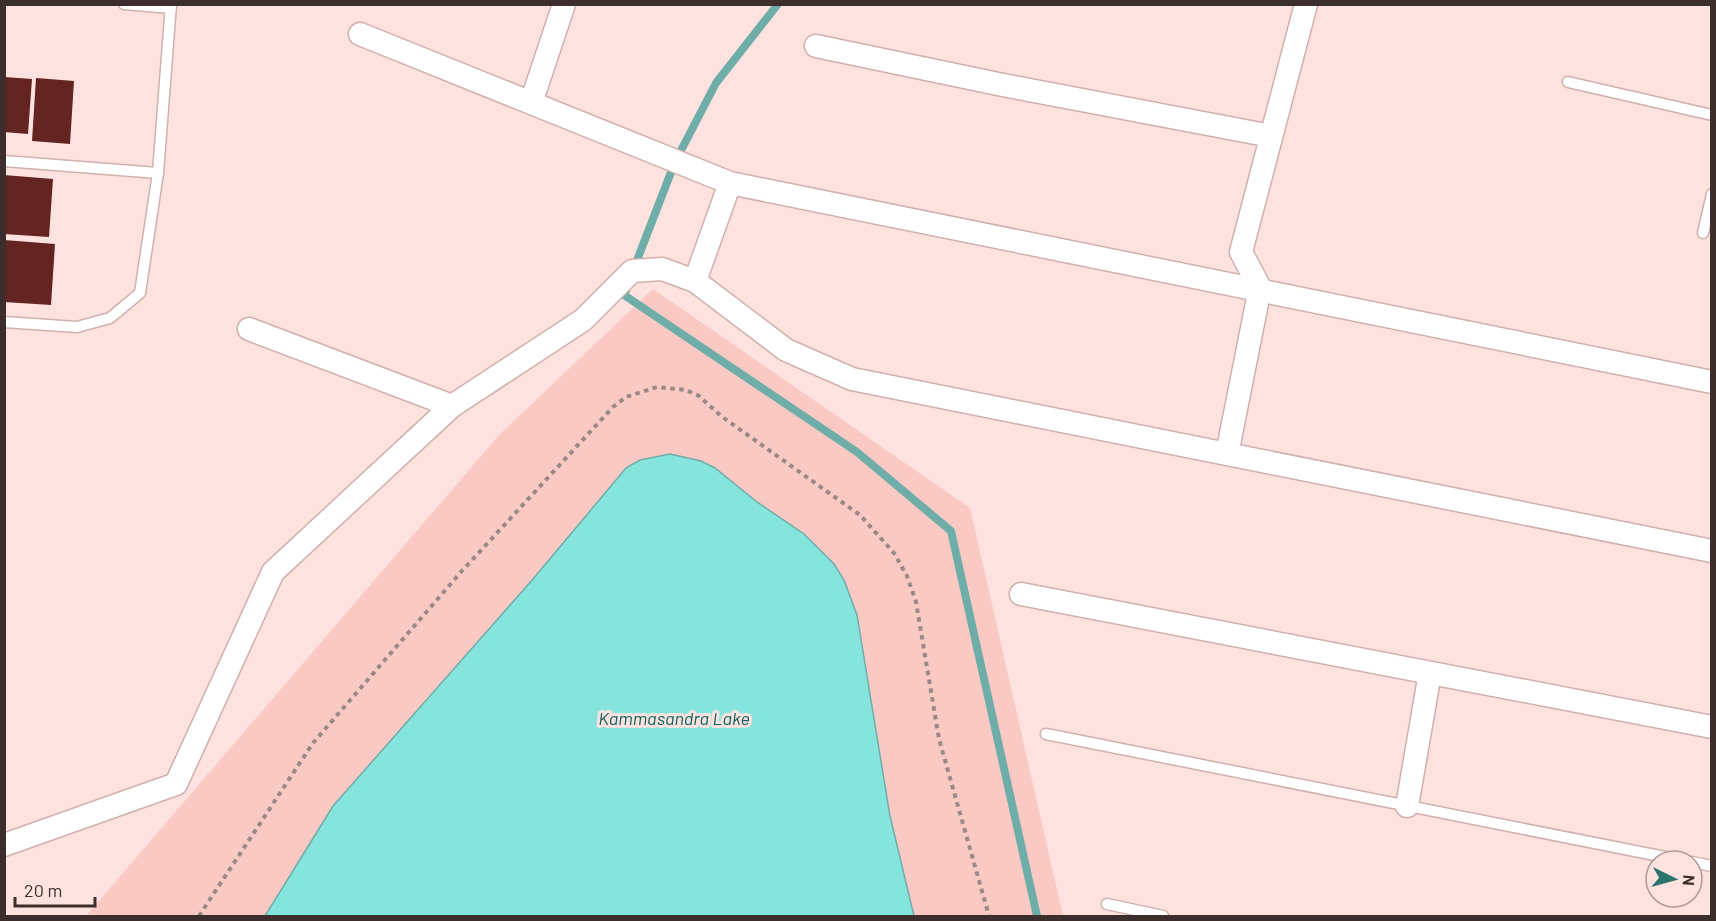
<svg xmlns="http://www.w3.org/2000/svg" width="1716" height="921" viewBox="0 0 1716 921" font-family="Barlow,sans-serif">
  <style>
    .green { fill: #fac9c4 }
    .water { fill: #85e4dc; stroke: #6fada8; stroke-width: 1.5 }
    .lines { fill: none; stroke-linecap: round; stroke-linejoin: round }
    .stream { stroke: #6fada8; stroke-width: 8 }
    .building { fill: #632422 }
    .service-casing { stroke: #d0b0ac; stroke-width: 13 }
    .minor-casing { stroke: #d0b0ac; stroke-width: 25 }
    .path { stroke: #9c8886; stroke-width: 4; stroke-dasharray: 4.5 4.5; stroke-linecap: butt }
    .service { stroke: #fff; stroke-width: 10 }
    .minor { stroke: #fff; stroke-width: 22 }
    .labels { text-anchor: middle; stroke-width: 6; stroke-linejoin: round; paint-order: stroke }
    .water-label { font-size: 18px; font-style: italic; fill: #0f615c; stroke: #fde2df }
  </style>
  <rect width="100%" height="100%" fill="#fde2df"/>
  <path class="green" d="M653 289 970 508 1063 916H914L890 816 857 615 844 580 834 564 804 534 757 502 715 468 640 460 626 468 533 579 333 806 265 916H86L500 434Z"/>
  <path class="water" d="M670 454 701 461 715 468 757 502 804 534 834 564 844 580 857 615 890 816 914 916H265L333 806 533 579 626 468 640 460Z"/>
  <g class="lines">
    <path class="stream" d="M634 268 675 162 716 83 778 4
      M628 286 624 295 857 452 951 531 1037 916"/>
  </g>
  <path class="building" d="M4 77 32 79 28 134 4 132Z
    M36 78 74 81 70 144 32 141Z
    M4 175 53 179 49 237 4 234Z
    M4 240 55 244 51 305 4 302Z"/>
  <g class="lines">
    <defs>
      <path id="service" d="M124 4 171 8
        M1568 82 1712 115
        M4 161 158 173 171 4
        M1703 233 1712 194
        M4 322 77 327 110 318 140 293 158 173
        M1046 734 1685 861
        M1692 862 1712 866
        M1107 904 1163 916"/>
      <path id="minor" d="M360 34 730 183 1712 382
        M816 46 1003 85 1271 136
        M531 103 564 4
        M695 281 730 183
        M249 329 452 406
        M1227 454 1260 288 1241 252 1306 4
        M1021 594 1712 727
        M1407 806 1430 673
        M4 845 176 784 273 572 452 406 583 320 632 271 662 269 695 281 786 350 852 379 1712 551"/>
    </defs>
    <use href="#service" class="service-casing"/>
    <use href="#minor" class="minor-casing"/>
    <path class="path" d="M199 916 313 743 461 572 613 407 626 397 657 387 686 390 699 396 721 416 860 515 894 553 907 576 916 602 939 739 989 916"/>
    <use href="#service" class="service"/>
    <use href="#minor" class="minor"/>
  </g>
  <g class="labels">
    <g class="water-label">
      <text x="674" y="725">Kammasandra Lake</text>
    </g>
  </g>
  <rect width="1716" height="921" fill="none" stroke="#3b2e2d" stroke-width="12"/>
  <g transform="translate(1674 879) rotate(95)"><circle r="28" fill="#fde2df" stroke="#af9a98" stroke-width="1.5"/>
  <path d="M0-4.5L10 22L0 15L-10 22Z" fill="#2b746e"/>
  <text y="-9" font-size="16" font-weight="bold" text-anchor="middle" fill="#3b2e2d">N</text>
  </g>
  <path d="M15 897v9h80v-9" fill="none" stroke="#3b2e2d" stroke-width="3"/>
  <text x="24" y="897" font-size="18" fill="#3b2e2d" stroke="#fde2df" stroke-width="4.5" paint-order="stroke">20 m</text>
</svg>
